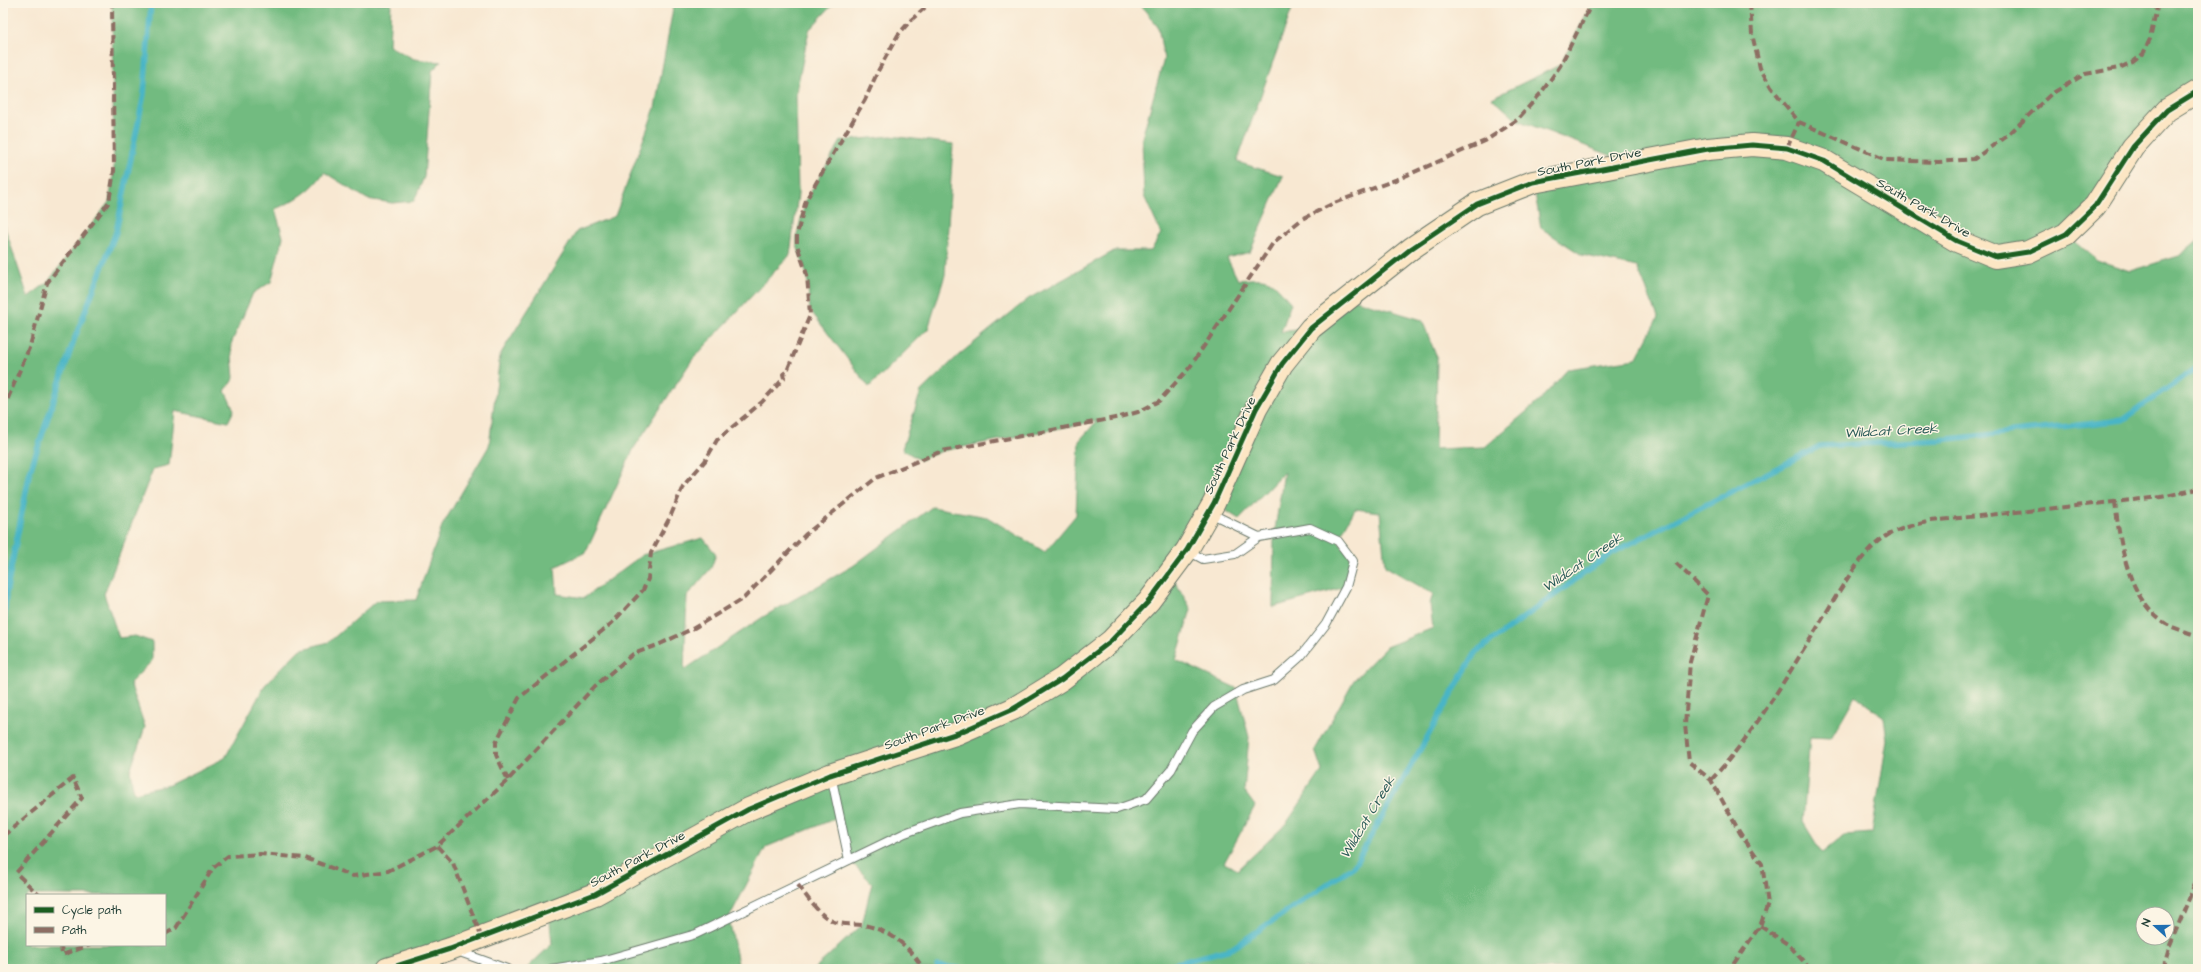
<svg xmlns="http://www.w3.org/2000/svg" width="2201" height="972" viewBox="0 0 2201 972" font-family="'Architects Daughter',sans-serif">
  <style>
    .forest { fill: #72bb80; stroke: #487c5a; fill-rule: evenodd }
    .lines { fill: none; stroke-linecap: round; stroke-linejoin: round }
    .stream { stroke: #49b5c6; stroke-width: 5.5 }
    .lane-casing { stroke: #6b796b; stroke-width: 10 }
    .secondary-casing { stroke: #6b796b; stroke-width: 24 }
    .lane { stroke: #fff; stroke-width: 8 }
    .secondary { stroke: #fce6c4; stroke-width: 22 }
    .quiet { stroke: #8d6e63; stroke-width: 4; stroke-dasharray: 8 4; stroke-linecap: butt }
    .cycleway-casing { stroke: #fcf5e5; stroke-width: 8 }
    .cycleway { stroke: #1b5e20; stroke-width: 5 }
    .labels { text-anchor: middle; stroke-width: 3; stroke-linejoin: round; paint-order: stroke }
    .street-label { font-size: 13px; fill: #1f3d34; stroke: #fcf5e5 }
    .water-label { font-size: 14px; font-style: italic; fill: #2a5b58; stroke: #fcf5e5 }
  </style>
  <rect width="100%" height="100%" fill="#fcf5e5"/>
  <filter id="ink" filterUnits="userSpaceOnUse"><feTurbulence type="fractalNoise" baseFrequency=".025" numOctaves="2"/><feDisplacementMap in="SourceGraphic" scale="8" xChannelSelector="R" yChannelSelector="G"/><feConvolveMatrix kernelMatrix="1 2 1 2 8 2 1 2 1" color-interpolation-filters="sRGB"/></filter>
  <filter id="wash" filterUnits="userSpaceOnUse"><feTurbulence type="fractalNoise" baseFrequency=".012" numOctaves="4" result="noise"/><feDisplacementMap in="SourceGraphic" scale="16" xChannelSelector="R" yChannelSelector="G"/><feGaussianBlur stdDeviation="0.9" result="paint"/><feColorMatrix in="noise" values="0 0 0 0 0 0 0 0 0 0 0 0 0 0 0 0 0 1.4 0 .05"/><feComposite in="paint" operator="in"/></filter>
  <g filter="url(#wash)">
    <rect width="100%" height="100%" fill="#f8e8d2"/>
    <path class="forest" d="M112 3H391L389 46 414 59 441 62 432 71 424 177 414 201 392 203 367 199 324 172C313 190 295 201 275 209L283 237 271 282 253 293 231 344 234 378 225 391 234 410 228 422 175 411 169 465 153 469 104 594 119 638 135 636 152 642V661L130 683 145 727 130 771 134 793 169 785 225 758 265 685 299 650 329 642 376 601 416 600 442 526 489 446 500 355 577 231 615 216 655 108 674 3H834L809 30 796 93 798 194 790 255 692 360 634 448 586 552 555 567 557 594 584 598 642 555 703 538 716 554 711 568 687 596 684 670 763 617 853 566 932 507 987 517 1045 552 1076 515 1079 441 1097 421 942 451 920 460 902 449 921 391 960 354 1028 299 1114 251H1151L1161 233 1144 196 1142 138 1164 59 1158 27 1139 3H1294L1237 162 1283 176 1250 252 1227 258 1238 280C1272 277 1269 278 1291 303L1281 332 1311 328 1349 298 1422 320 1437 358 1435 449 1485 447 1539 401 1568 369 1636 359 1658 317 1637 267 1582 255 1541 228 1533 182 1631 163 1517 120 1492 98 1560 65 1592 3H2198V91L2066 234 2097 260 2130 271 2179 256 2198 240V969H814L862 925 872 883 849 860 839 817 766 847 729 918 739 969H526L552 944 549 911 387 969H3V222L28 297 47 283 109 202 114 171ZM1284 472 1274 536 1273 607 1346 587 1353 561 1338 540 1355 509 1380 512 1385 566 1433 594 1430 604 1433 628 1386 647 1354 680 1315 750 1322 771 1286 824 1238 870 1224 863 1255 806 1244 791 1249 737 1236 688 1176 660 1191 609 1170 573 1214 503 1239 519ZM1855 696 1884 717 1887 740 1872 833 1844 835 1822 853 1803 822 1810 737 1831 738ZM27 895H165V945H27ZM2143 914H2167V938H2143Z
      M891 136 953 144 945 275 928 329 869 387 810 310 807 275 797 245V234L806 200 841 141Z"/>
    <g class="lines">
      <path class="stream" d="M3 639 6 594 30 471 74 340 116 232 144 94 151 3
        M937 966 964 969
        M1154 969 1231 949 1354 866 1475 653 1612 553 1820 446 1940 440 2123 420 2198 367"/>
    </g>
  </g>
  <g filter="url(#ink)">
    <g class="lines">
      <defs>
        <path id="lane" d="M1210 513 1259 537
          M831 775 849 860
          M457 951 507 969
          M551 969 601 961 696 934 905 833 960 813 1020 804 1117 809 1146 799 1171 770 1192 731 1214 707 1243 690 1274 680 1301 656 1326 624 1346 587 1353 561 1338 541 1310 528 1259 537 1235 554 1203 559 1188 551"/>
        <path id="secondary" d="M387 969 450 949 595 894 749 809 830 775 958 733 1013 709 1062 679 1111 641 1149 601 1187 550 1214 503 1256 409 1282 364 1311 328 1412 248 1477 204 1533 182 1708 149 1752 145 1787 148 1824 161 1957 241 1996 257 2028 252 2066 234 2095 206 2133 147 2167 110 2198 91"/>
      </defs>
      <use href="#lane" class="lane-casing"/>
      <use href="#secondary" class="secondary-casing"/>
      <use href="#lane" class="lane"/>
      <use href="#secondary" class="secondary"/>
      <path class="quiet" d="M1750 3 1752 34 1760 68 1771 87 1799 122 1886 160 1938 162 1974 159 2009 134 2051 94 2085 74 2119 68 2133 62 2143 54 2150 39 2158 3
        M1787 148 1799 122
        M3 410 30 346 47 283 109 202 114 171 112 3
        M2115 502C2120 543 2127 599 2166 624 2175 629 2188 632 2198 636
        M1676 563 1708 595 1690 662 1685 725 1689 762 1711 780 1740 833 1762 864 1768 904 1760 926 1730 969
        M508 780 496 755V742L519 698 612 623 643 590 648 579 651 553 671 515 683 486 705 461 717 440 762 402 784 378 783 374 787 371 810 315 807 275 797 245V234L806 200 865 100 878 71 898 35 911 20 930 3
        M1711 780C1753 735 1784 681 1817 628 1833 602 1859 553 1885 537 1899 528 1915 525 1931 521L2161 497 2198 489
        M3 836 73 778 82 798 16 873 39 895
        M437 846 453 863 481 936
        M798 885C808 898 818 914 832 921 841 925 853 924 863 925 888 929 911 947 923 969
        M1760 926 1789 945 1810 969
        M165 934 176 928 213 868 228 856 260 854 305 858 353 876 388 871 437 846 508 780 595 686 633 654 660 644 694 628 744 598 806 534 876 478 942 451 1120 417 1138 412 1159 401 1190 367 1273 243 1302 219 1334 203 1403 177 1485 141 1517 120 1541 93 1560 66 1592 3
        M61 945 62 955 90 945
        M2163 969 2170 945 2198 877"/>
      <defs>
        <path id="cycleway" d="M387 969 450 949 595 894 749 809 830 775 958 733 1013 709 1062 679 1111 641 1149 601 1187 550 1214 503 1256 409 1282 364 1311 328 1412 248 1477 204 1533 182 1708 149 1752 145 1787 148 1824 161 1957 241 1996 257 2028 252 2066 234 2095 206 2133 147 2167 110 2198 91"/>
      </defs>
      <use href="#cycleway" class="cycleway-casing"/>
      <use href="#cycleway" class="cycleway"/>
    </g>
  </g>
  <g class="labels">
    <g class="street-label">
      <text transform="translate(1589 161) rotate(-11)" y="5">South Park Drive</text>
      <text transform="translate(1924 207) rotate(30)" y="5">South Park Drive</text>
      <text transform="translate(1229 445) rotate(-65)" y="5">South Park Drive</text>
      <text transform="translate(934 727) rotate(-20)" y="5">South Park Drive</text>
      <text transform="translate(637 858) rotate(-28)" y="5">South Park Drive</text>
    </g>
    <g class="water-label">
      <text transform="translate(1891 430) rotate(-3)" y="5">Wildcat Creek</text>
      <text transform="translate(1582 562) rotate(-34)" y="5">Wildcat Creek</text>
      <text transform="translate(1367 817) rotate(-59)" y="5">Wildcat Creek</text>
    </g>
  </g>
  <rect width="2201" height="972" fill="none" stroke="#fcf5e5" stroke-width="16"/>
  <rect x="26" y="894" width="140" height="52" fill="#fcf5e5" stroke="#a4ab9e"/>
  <rect x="34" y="907" width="20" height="6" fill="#1b5e20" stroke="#a4ab9e"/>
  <text x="62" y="914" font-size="12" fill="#1f3d34">Cycle path</text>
  <rect x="34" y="927" width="20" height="6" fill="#8d6e63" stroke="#a4ab9e"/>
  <text x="62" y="934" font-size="12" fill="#1f3d34">Path</text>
  <g transform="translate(2155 926) rotate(291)"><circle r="19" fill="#fcf5e5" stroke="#a4ab9e"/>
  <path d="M0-3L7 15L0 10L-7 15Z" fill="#1f6fb2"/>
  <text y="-6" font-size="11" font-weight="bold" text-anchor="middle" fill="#1f3d34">N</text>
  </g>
</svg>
